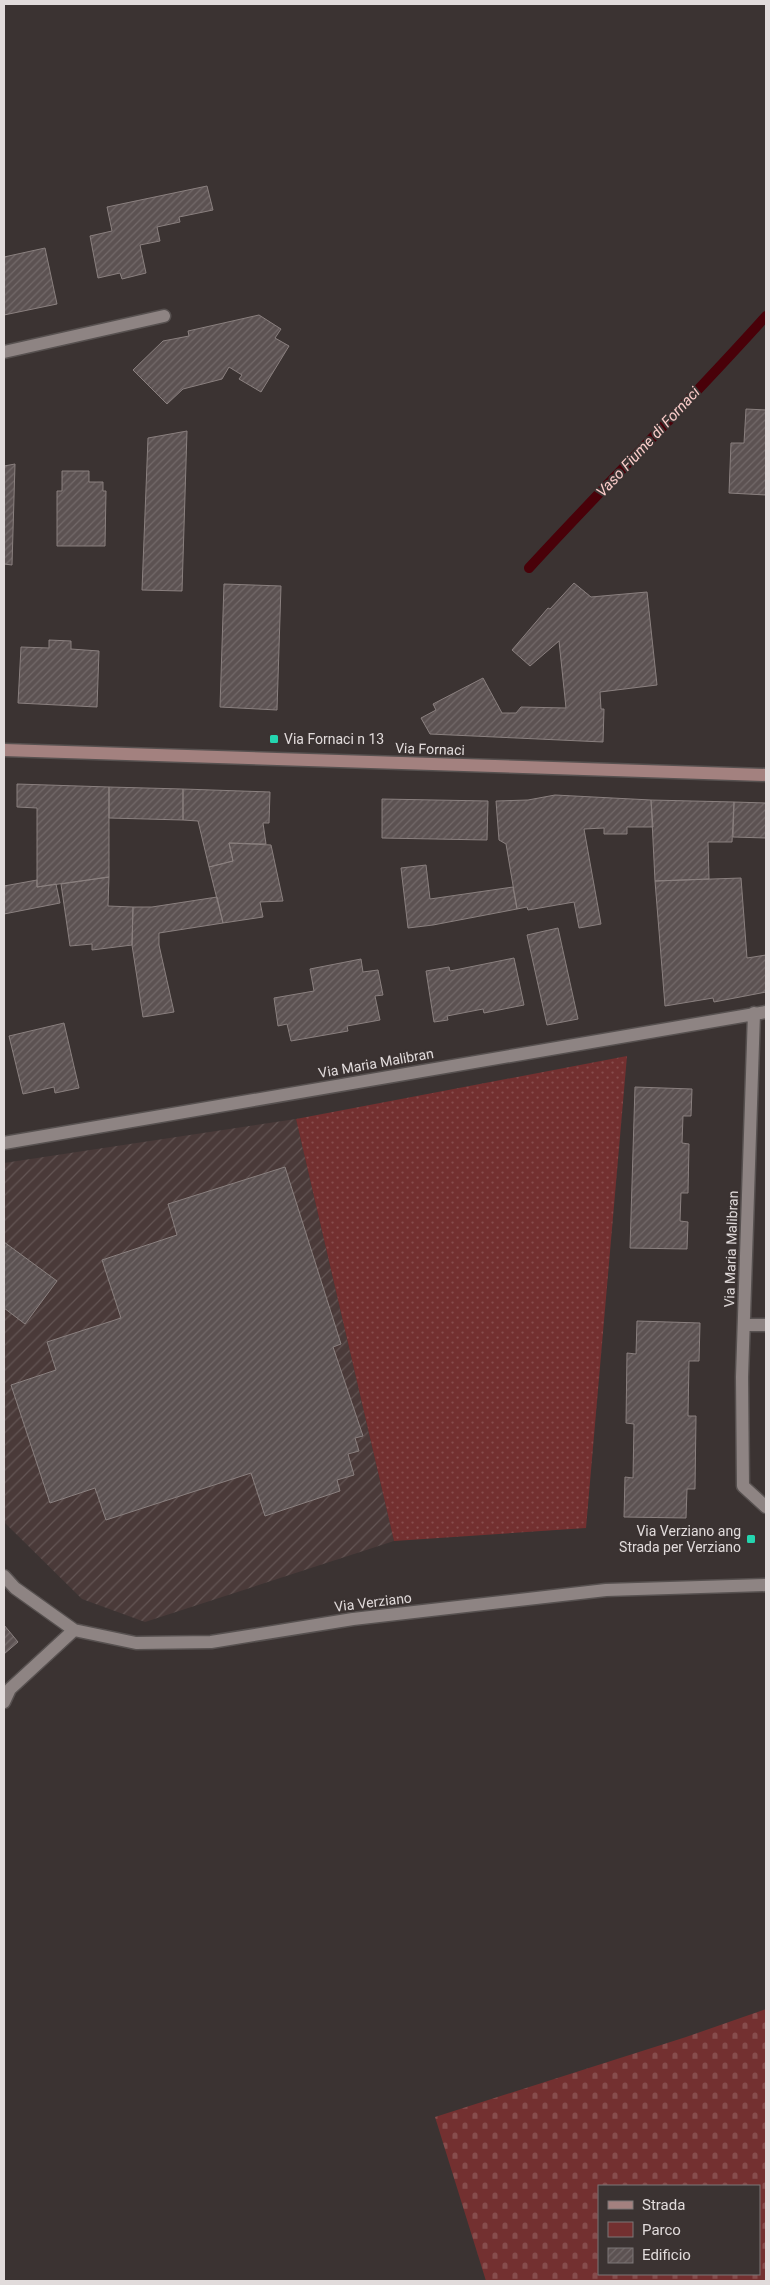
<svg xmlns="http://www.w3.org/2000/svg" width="770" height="2285" viewBox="0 0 770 2285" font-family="Roboto,sans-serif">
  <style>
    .industrial { fill: url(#industrial-furrows) }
    .green { fill: url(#green-dots) }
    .cemetery { fill: url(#cemetery-stones); fill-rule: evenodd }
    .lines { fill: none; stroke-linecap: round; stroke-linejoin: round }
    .stream { stroke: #490109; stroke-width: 10 }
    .building { fill: url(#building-hatch); stroke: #8a807f }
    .street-casing { stroke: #575150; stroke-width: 15 }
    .secondary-casing { stroke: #575150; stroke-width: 15 }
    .street { stroke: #8e8483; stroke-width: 12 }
    .secondary { stroke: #a3817f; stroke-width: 12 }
    .poi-dot { fill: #24d5af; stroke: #3b3332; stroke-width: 2 }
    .labels { text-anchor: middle; stroke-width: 4; stroke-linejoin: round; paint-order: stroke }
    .poi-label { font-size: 14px; fill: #e1dbdb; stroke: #3b3332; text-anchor: start }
    .street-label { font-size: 14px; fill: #e1dbdb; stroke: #3b3332 }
    .water-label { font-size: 15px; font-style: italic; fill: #faccc9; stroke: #3b3332 }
  </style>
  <defs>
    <pattern id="industrial-furrows" width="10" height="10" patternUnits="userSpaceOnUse" patternTransform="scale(1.25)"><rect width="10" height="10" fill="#4a3a39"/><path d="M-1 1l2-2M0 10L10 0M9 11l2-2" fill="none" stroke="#645655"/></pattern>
    <pattern id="green-dots" width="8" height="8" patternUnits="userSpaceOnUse" patternTransform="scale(1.25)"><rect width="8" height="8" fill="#733030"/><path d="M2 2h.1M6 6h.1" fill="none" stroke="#874d4d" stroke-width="1.8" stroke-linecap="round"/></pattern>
    <pattern id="cemetery-stones" width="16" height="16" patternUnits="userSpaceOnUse" patternTransform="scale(1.25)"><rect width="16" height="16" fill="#733030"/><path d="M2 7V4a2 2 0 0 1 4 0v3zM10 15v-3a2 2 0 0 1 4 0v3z" fill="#874d4d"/></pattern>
    <pattern id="building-hatch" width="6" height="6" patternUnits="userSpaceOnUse" patternTransform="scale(1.25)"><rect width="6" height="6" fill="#5c5252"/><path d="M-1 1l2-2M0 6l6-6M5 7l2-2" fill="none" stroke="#736a6a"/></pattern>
  </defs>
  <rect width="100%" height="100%" fill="#3b3332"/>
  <path class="industrial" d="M296 1119 394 1541 145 1622 82 1599 4 1522V1163Z"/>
  <path class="green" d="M627 1056 586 1528 394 1541 296 1119Z"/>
  <path class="cemetery" d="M766 2009V2281H486L435 2117 686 2037ZM599 2186H759V2274H599Z"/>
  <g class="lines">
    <path class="stream" d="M529 568C607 483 689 402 766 316"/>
  </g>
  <path class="building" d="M207 186 213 210 179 217 180 222 157 227 160 241 140 245 146 273 122 279 120 273 98 278 90 236 112 231 107 207Z
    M45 248 57 304 4 315V257Z
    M259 315 281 329 275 338 289 346 261 392 239 379 242 375 229 367 222 379 183 389 167 404 133 370 163 341 189 336 188 331Z
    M746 409 766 410V495L729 493 731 443H744Z
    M187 431 182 591 142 590 148 438Z
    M15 464 12 565 4 564V466Z
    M62 471H89V482H103V491H106L105 546H57V491H62Z
    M574 583 591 597 647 592 657 685 600 692 601 709H604L603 742 430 734 421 718 436 710 433 704 483 678 502 713H516L521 707 566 708 559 641 530 666 512 650 548 608 550 609Z
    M224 584 281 586 277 710 220 707Z
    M49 640 71 641V649L99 651 97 707 18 703 21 647 49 648Z
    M17 784 109 787V877L37 887V808L17 807Z
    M109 787 183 789V820L109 818Z
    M183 789 270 792 269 823H263L266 844 229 843 233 861 209 867 198 821 183 820Z
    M555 795 651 800 653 827H627V834H604V828L584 829 601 924 579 928 574 902 528 910 527 907 517 909 506 844 499 840 496 801 528 800Z
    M382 799 488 801 487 840 382 838Z
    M651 800 734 802 732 842H708L709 879 655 881Z
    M734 802 766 803V838L733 837Z
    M229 843 271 845 283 901 260 902 263 917 223 923 209 867 233 861Z
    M426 865 430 899 513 887 517 909 433 925 408 928 401 868Z
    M109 877 108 906 133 907 132 945 92 950V944L70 946 61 884Z
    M741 878 747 958 766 955V992L714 1002 713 998 665 1006 655 881Z
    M37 880V887L56 884 60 903 4 914V886Z
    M217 897 223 923 159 933V945L174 1012 143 1017 132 945 133 907H152Z
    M558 928 578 1019 547 1025 527 935Z
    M514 958 524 1005 484 1013 483 1009 447 1016 448 1020 434 1022 426 971 449 967 450 971Z
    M361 959 363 972 378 970 383 995 375 996 380 1020 347 1026 348 1031 291 1041 287 1024 278 1026 274 998 314 991 310 969Z
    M64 1023 79 1088 55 1093 54 1087 23 1094 9 1036Z
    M635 1087 692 1089 691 1116H683L682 1143 689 1144 688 1193H681L680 1221 688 1222 687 1249 630 1248Z
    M285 1167 341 1344 333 1347 363 1436 355 1438 359 1451 348 1454 354 1475 337 1480 340 1491 265 1516 251 1473 106 1520 95 1488 50 1503 11 1385 56 1370 47 1342 121 1318 102 1260 177 1235 168 1204Z
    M4 1242 57 1281 25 1324 4 1308Z
    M637 1321 700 1323 699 1361H689L688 1416H696L695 1489H687L686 1518 624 1517 625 1477 633 1478 634 1424 626 1423 627 1353 636 1354Z
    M4 1625 18 1642 4 1654Z"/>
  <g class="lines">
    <defs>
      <path id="street" d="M4 352 164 316
        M754 1013 742 1377 743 1486 766 1507
        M4 1143 766 1012
        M744 1325H766
        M4 1576 15 1588 74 1630 136 1643 211 1642 353 1619 606 1590 766 1585
        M4 1702 10 1689 74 1630"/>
      <path id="secondary" d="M4 750 766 775"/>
    </defs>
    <use href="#street" class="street-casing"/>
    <use href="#secondary" class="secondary-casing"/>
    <use href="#street" class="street"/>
    <use href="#secondary" class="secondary"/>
  </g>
  <g class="poi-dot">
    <rect x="269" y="734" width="10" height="10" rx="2.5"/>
    <rect x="746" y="1534" width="10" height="10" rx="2.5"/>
  </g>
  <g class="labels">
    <g class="poi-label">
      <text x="284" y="744">Via Fornaci n 13</text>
      <text x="741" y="1536" text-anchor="end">Via Verziano ang<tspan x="741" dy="16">Strada per Verziano</tspan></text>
    </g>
    <g class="street-label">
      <text transform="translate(430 749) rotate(2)" y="5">Via Fornaci</text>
      <text transform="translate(376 1063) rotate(-10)" y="5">Via Maria Malibran</text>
      <text transform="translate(731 1249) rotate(-88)" y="5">Via Maria Malibran</text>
      <text transform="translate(373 1602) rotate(-7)" y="5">Via Verziano</text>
    </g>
    <g class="water-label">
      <text transform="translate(648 442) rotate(-47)" y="5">Vaso Fiume di Fornaci</text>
    </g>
  </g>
  <rect width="770" height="2285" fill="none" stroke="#e1dbdb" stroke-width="10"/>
  <rect x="598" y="2185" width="162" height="90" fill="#3b3332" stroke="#7d7676"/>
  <rect x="608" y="2201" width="25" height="8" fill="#a3817f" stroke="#7d7676"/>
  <text x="642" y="2210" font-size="15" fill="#e1dbdb">Strada</text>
  <rect x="608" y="2222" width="25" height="15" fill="#733030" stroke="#7d7676"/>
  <text x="642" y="2235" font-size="15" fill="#e1dbdb">Parco</text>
  <rect x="608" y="2248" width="25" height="15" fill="url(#building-hatch)" stroke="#7d7676"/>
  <text x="642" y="2260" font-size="15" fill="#e1dbdb">Edificio</text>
</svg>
